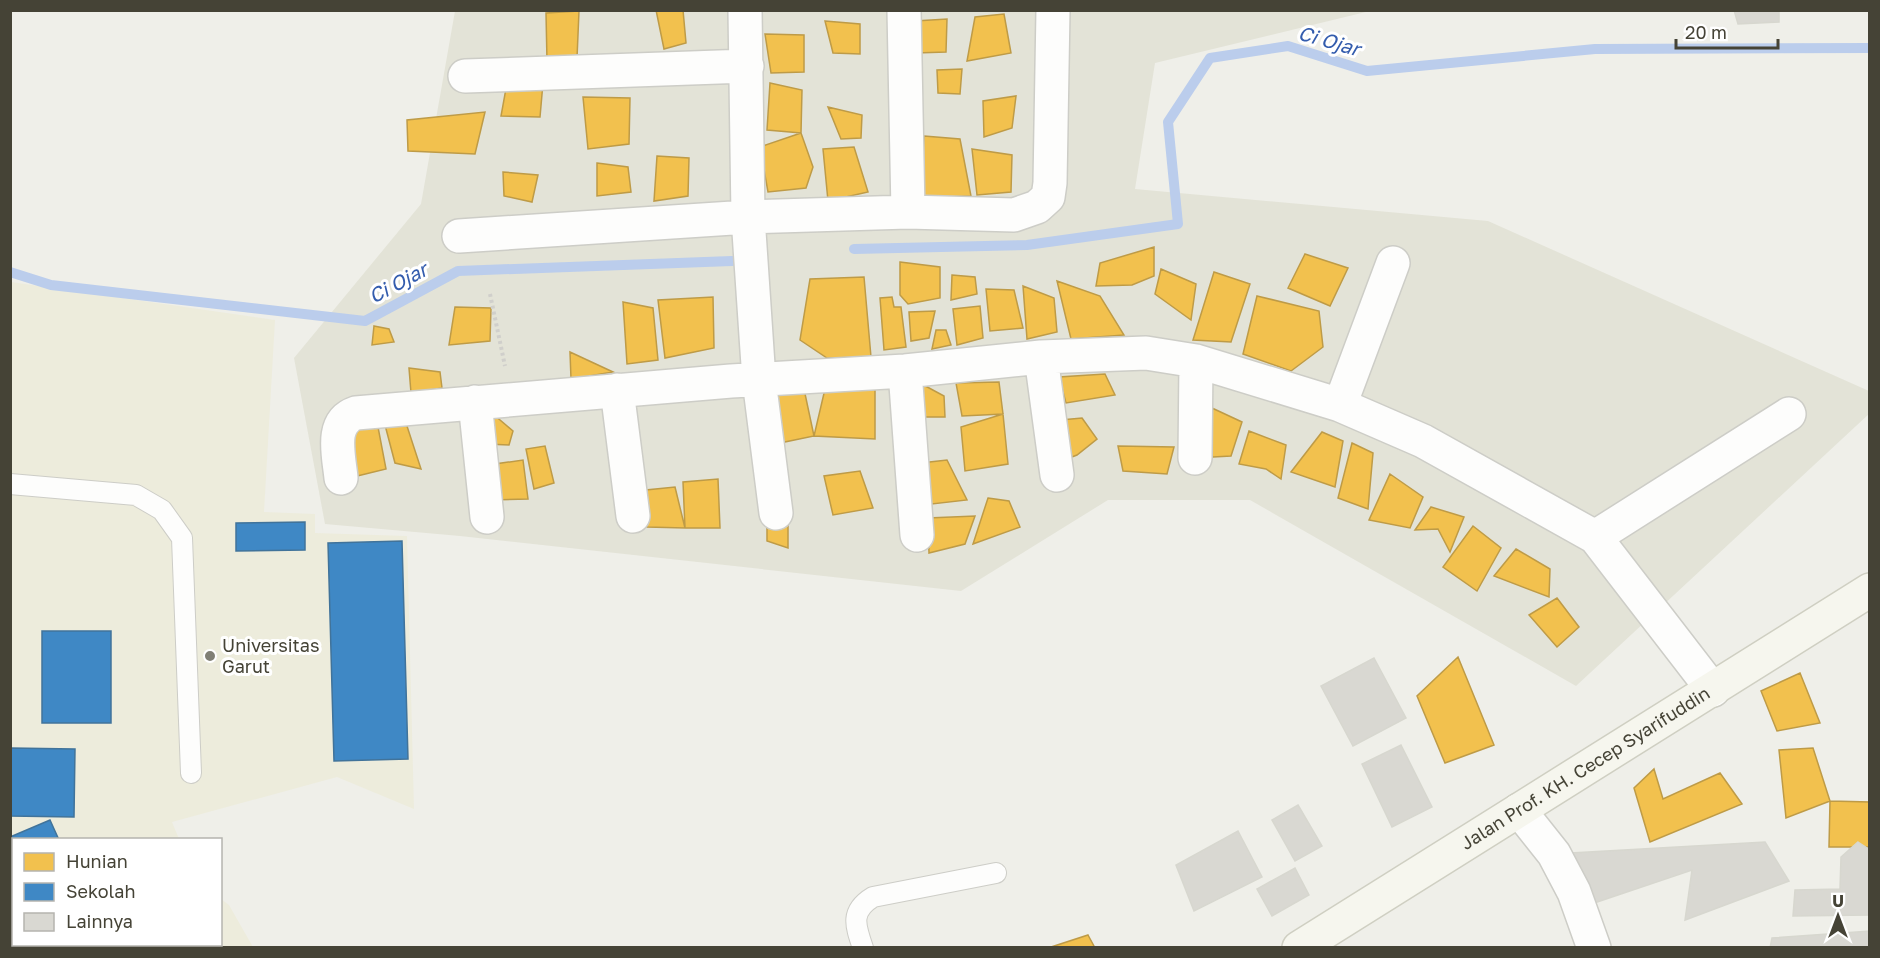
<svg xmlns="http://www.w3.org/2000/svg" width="1880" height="958" viewBox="0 0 1880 958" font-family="'Golos Text',sans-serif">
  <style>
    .residential { fill: #e3e3d7 }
    .education { fill: #edecdc }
    .homes { fill: #f2c14e; stroke: #be9b47; stroke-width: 1.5 }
    .schools { fill: #3f88c5; stroke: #41739a; stroke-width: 1.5 }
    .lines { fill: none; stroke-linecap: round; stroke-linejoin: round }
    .stream { stroke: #bbcdec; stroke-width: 10 }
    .building { fill: #d9d8d2; stroke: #d7d7cf; stroke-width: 1.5 }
    .lane-casing { stroke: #cdcdc7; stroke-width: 22 }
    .street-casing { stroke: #cdcdc7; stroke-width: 36 }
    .secondary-casing { stroke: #cfcfc2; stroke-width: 36 }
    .path { stroke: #d0cfcb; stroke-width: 4; stroke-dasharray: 3 3; stroke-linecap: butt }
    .lane { stroke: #fdfdfc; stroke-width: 20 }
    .street { stroke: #fdfdfc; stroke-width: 33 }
    .secondary { stroke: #f6f6ee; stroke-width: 33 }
    .poi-dot { fill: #807f75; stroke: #fff; stroke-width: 2 }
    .labels { text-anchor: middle; stroke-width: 6; stroke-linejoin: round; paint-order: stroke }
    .poi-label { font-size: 18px; fill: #454336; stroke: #fff; text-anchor: start }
    .street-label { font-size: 18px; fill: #454336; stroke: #fff }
    .water-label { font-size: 20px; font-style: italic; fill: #335cad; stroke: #fff }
  </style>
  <rect width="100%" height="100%" fill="#efefe9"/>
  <path class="residential" d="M1374 10 1155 63 1135 189 1488 221 1869 391 1870 413 1576 686 1250 500H1108L961 591 460 536 325 524 294 358 421 204 455 11Z"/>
  <path class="education" d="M11 282 275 320 264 512 315 514V533L407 536 414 809 337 777 172 822 179 839 14 840V944H220L221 899 229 905 253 947 11 948Z"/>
  <path class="homes" d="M656 10H683L686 43 664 49Z
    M579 11 577 58 547 62 546 13Z
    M1004 14 1011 53 967 61 975 17Z
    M947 19 946 52 916 53 915 21Z
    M825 21 860 24V54L833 53Z
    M765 34 804 35V72L771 73Z
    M962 69 960 94 938 93 937 70Z
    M507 83H543L540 117 501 116Z
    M770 83 802 90 801 133 767 130Z
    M1016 96 1012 128 984 137 983 101Z
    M583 97 630 98 629 144 588 149Z
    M828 107 862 115 861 138 841 139Z
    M485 112 475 154 408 151 407 120Z
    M801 133 813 167 806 188 768 192 760 147Z
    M924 136 960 139 971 196 921 198Z
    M854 147 868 192 828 201 823 149Z
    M972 149 1012 155 1011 192 977 195Z
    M657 156 689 158 688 196 654 201Z
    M597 163 628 167 631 192 597 196Z
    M503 172 538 175 532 202 504 196Z
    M1154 247V276L1132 285 1096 286 1100 263Z
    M1305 254 1348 268 1330 306 1288 288Z
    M900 262 940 267V298L908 304 900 295Z
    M1161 269 1196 284 1191 320 1155 294Z
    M1214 272 1250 284 1231 342 1193 340Z
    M952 275 975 277 977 294 951 300Z
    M864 277 871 357 827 358 800 340 810 279Z
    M1057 281 1100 296 1124 335 1071 339Z
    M1023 286 1054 298 1057 332 1027 339Z
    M986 289 1014 290 1023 328 990 331Z
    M1257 296 1319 311 1323 347 1291 371 1243 354Z
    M713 297 714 348 665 358 658 300Z
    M892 297 894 307H901L906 347 884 350 880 298Z
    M623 302 653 308 658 360 627 364Z
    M980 306 983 338 957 345 953 309Z
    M455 307 491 308 490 341 449 345Z
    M935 311 929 338 911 341 909 312Z
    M374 326 389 329 394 342 372 345Z
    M936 330H946L951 345 932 349Z
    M570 352 613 372 571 379Z
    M409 368 440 372 442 388 411 393Z
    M1105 374 1115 395 1066 403 1059 377Z
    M918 382 944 396 945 417H917Z
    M999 382 1003 414 962 416 956 383Z
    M875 385V439L814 436 825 389Z
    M771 387 804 389 814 436 775 444Z
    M1212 408 1242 422 1231 456 1195 458Z
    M493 414 513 431 509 445 486 444Z
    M1003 414 1008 464 965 471 961 427Z
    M1082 418 1097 439 1077 455 1064 460 1050 421Z
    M405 420 421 469 395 463 385 425Z
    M348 427H378L386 469 349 478Z
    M1249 431 1286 445 1281 479 1266 469 1239 464Z
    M1322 432 1343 441 1335 487 1291 472Z
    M1352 443 1373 453 1368 509 1338 498Z
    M545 446 554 483 534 489 526 449Z
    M1118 446 1174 447 1167 474 1123 471Z
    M523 460 528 499 491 500 495 464Z
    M947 460 967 500 923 505 921 463Z
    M860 471 873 508 833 515 824 476Z
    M1390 474 1423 497 1410 528 1369 520Z
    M718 479 720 528H685L683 482Z
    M675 487 685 528 647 527 646 490Z
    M988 498 1009 501 1020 527 973 544Z
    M1431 507 1464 517 1450 552 1438 529 1415 530Z
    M975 516 965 544 929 553 928 518Z
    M767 518 788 522V548L767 541Z
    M1473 526 1501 548 1477 591 1443 567Z
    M1516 549 1550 569 1549 597 1494 576Z
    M1557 598 1579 627 1557 647 1529 615Z
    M1458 657 1494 745 1445 763 1417 696Z
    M1800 673 1820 723 1777 731 1761 691Z
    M1813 748 1830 801 1786 818 1779 750Z
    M1654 769 1663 799 1720 773 1742 804 1650 842 1634 788Z
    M1830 801 1870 802V847H1829Z
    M1088 935 1095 948H1048Z"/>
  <path class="schools" d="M305 522V550L236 551V523Z
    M402 541 408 759 334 761 328 543Z
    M42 631H111V723H42Z
    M10 748 75 749 74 817 10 816Z
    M50 820 59 840H14V944H27L10 948V837Z
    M110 944H220L221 948H112Z"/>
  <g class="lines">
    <path class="stream" d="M854 249 1027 245 1178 224 1168 122 1210 58 1288 46 1367 71 1595 49 1870 48
      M10 272 51 285 365 321 458 271 732 261"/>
  </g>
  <path class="building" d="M1734 10H1779V22L1738 24Z
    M1374 658 1406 718 1353 746 1321 686Z
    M1401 745 1432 807 1392 827 1362 764Z
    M1298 805 1322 846 1295 861 1272 820Z
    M1238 831 1262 877 1194 911 1176 865Z
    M1765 842 1789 881 1685 920 1692 870 1594 903 1554 854Z
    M1858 842 1870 850V915L1793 916 1795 890 1840 889 1841 857Z
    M1295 868 1309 895 1272 916 1257 889Z
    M1870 931V948H1770L1772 938Z"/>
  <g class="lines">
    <defs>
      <path id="lane" d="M10 484 136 495 162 510 182 538 191 773
        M94 948 95 944
        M863 948C855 925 850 911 873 897L996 873"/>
      <path id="street" d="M745 10 748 217 759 380 776 513
        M904 10 908 212
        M465 76 747 66
        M459 236 748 217 908 212 1014 215 1037 207 1048 197 1050 183 1053 10
        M1041 357 1057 475
        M905 371 917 535
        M617 390 633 516
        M475 402 487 517
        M1340 405 1393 263
        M1195 458 1196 361
        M341 478C339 456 329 422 356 413L731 381 905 371 1041 357 1146 353 1196 361 1340 405 1423 441 1595 537 1713 690
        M1595 537 1789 414
        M1519 810 1554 854 1574 892 1594 948"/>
      <g id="secondary">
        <path id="s1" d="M1299 948 1870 590"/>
      </g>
    </defs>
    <use href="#lane" class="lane-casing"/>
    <use href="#street" class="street-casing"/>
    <use href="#secondary" class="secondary-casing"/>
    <path class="path" d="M490 294 505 366"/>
    <use href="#lane" class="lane"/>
    <use href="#street" class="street"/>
    <use href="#secondary" class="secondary"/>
  </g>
  <circle class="poi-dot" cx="210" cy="656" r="6"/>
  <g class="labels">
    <g class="poi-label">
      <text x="222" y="652">Universitas<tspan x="222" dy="21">Garut</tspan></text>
    </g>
    <g class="street-label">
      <text dy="6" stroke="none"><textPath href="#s1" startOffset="338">Jalan Prof. KH. Cecep Syarifuddin</textPath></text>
    </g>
    <g class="water-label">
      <text transform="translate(1329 41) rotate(16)" y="7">Ci Ojar</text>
      <text transform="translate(398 283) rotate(-28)" y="7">Ci Ojar</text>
    </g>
  </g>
  <rect width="1880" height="958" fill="none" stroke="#454336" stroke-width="24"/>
  <rect x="12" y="838" width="210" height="108" fill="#ffffff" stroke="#b5b4af" stroke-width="1.5"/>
  <rect x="24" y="853" width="30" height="18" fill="#f2c14e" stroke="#b5b4af" stroke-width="1.5"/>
  <text x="66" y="868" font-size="18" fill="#454336">Hunian</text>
  <rect x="24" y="883" width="30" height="18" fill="#3f88c5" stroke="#b5b4af" stroke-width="1.5"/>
  <text x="66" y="898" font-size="18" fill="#454336">Sekolah</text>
  <rect x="24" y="913" width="30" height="18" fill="#d9d8d2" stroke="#b5b4af" stroke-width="1.5"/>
  <text x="66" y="928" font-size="18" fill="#454336">Lainnya</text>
  <g transform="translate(1838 916)" stroke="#ffffff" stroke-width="4.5" paint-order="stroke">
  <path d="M0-4.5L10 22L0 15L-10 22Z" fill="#454336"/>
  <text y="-9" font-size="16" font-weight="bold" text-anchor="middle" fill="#454336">U</text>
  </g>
  <path d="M1676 39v9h102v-9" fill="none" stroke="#454336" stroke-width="3"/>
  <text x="1685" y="39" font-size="18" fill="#454336" stroke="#ffffff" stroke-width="4.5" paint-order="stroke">20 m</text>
</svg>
